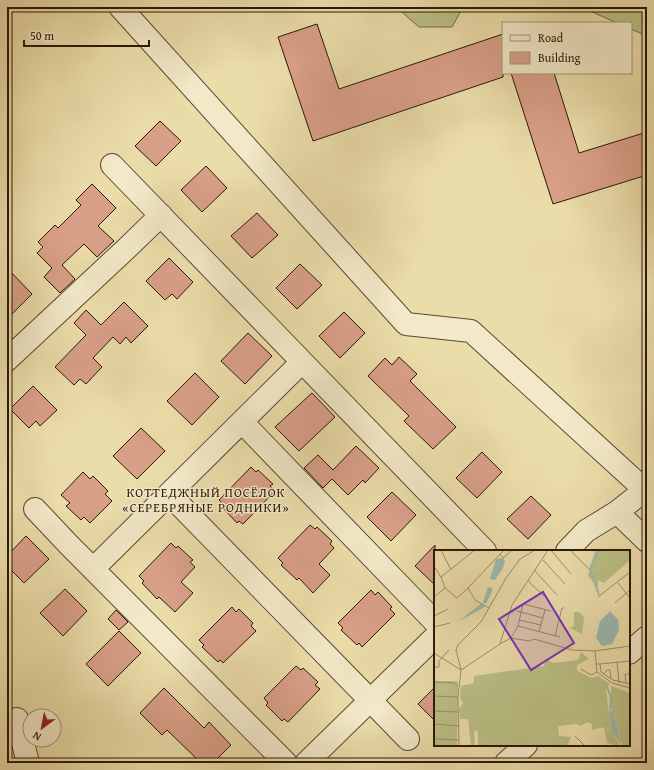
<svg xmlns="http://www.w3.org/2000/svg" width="654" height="770" viewBox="0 0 654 770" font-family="'Gentium Book Plus',serif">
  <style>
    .green { fill: #bbc086; stroke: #736c46 }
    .building { fill: #d9a088; stroke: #2b1807 }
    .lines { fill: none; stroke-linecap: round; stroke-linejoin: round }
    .minor-casing { stroke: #5b4930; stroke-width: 24 }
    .minor { stroke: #f2e9c8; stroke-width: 22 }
    .labels { text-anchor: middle; stroke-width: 3; stroke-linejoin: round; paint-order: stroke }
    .neighbourhood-label { font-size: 13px; letter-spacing: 1px; fill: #2b1807; stroke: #f2e9c8 }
    .inset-river { fill: none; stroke: #9bbab2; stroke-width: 2 }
    .inset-road { fill: none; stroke: #9e8e69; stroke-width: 1 }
    .view { fill: #7b2cbf; fill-opacity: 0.15; stroke: #7b2cbf; stroke-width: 2 }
    .inset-edge { fill: none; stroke: #2b1807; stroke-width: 2 }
  </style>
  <rect width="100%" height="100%" fill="#ebddaa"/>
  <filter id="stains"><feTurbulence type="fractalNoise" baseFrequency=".005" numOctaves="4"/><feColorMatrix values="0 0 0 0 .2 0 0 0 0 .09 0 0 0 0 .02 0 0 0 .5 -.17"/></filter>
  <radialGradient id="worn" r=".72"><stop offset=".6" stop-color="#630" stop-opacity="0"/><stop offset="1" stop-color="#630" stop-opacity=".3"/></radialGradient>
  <path class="green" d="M396 7H463L452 27H419Z
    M581 7H647V36L631 29V23H617Z"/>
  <path class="building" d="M317 24 339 89 503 34V77L313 141 278 37Z
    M511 73H554L579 153 647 132V175L553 204Z
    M160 121 181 141 156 166 135 146Z
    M206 166 227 188 202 212 181 190Z
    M92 184 116 208 98 226 114 241 97 257 84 244 62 265 75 279 60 293 44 277 52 268 37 253 43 247 38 242 55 225 58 228 81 205 76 200Z
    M257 213 278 235 252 258 231 236Z
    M169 258 193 282 177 299 172 294 165 300 146 281Z
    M300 264 322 285 297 309 276 288Z
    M7 268 32 294 7 319Z
    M124 302 148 326 131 343 126 337 120 344 113 337 93 358 102 367 86 384 80 379 74 385 55 367 86 335 74 323 86 310 101 325Z
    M344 312 365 333 340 358 319 336Z
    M248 333 272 356 245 384 221 361Z
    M399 357 417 374 410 381 456 427 433 449 404 421 409 416 368 376 385 358 392 365Z
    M195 373 219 397 192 425 167 401Z
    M33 386 57 410 40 426 36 421 29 428 10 409Z
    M312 393 335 417 299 451 275 427Z
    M141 428 165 451 137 479 113 456Z
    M356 446 379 468 365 483 363 480 348 495 332 479 323 488 304 468 318 455 333 470Z
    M482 452 502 472 477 498 456 478Z
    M251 467 256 472 258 470 273 484 270 486 275 491 243 524 239 521 237 523 222 507 224 505 219 500Z
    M83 472 90 479 93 476 108 491 105 494 112 501 90 523 84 517 81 520 66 506 70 503 61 495Z
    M392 492 416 515 391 541 367 517Z
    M531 496 551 515 528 539 507 519Z
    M310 525 315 529 317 527 332 541 330 544 334 548 319 564 330 575 313 593 299 578 297 580 281 565 283 563 278 558Z
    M26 536 49 559 24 583 7 566V556Z
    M171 543 176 548 178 546 193 560 190 562 195 567 181 582 193 593 175 612 159 597 157 599 142 583 144 581 139 576Z
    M435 545V585L415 566Z
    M65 589 87 611 63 636 40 613Z
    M371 590 375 595 378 592 392 607 390 609 395 614 362 647 359 643 357 645 341 630 343 628 338 623Z
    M232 607 236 612 239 609 253 623 251 626 256 631 223 663 220 660 218 662 202 647 204 645 199 640Z
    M116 610 128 622 119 630 108 619Z
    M119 631 141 653 108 686 86 664Z
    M296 666 301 670 303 668 318 682 315 685 320 689 288 722 284 719 282 721 266 705 268 703 264 698Z
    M435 687V721L418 704Z
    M164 688 204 728 209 722 231 745 213 763H201L167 730 162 735 140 713Z"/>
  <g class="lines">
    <defs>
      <path id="minor" d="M120 7 406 324 471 331 645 490
        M112 165 485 551
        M7 360 127 248 161 215
        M242 422 435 622
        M169 494 408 739
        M35 509 69 545 286 763
        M617 512 647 541
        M567 551 586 531 617 512 645 490H647
        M93 569 302 362
        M629 653 647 637
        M17 719 28 763
        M306 763 435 637
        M506 763 526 745"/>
    </defs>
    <use href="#minor" class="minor-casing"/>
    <use href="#minor" class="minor"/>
  </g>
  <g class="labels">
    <g class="neighbourhood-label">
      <text x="206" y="497">КОТТЕДЖНЫЙ ПОСЁЛОК<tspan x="206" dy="15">«СЕРЕБРЯНЫЕ РОДНИКИ»</tspan></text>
    </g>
  </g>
  <g transform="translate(434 550)">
    <rect width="196" height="196" fill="#ebddaa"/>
    <path d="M161 0H196V10L170 33 164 30V37L154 26ZM140 62H145L150 67 148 84 136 78 140 76ZM147 102 155 109 143 115V121L158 128 164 126 176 134 172 138 174 159 180 172 179 183 186 196 173 193 170 177 158 180V174L153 172 147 176 142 174 124 176 125 186 137 187 133 196H44V182L40 180 41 196H37L34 169H26L25 159 29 153 26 148 27 136 40 133V126L110 116 112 109 120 113 144 110ZM0 131H24L23 196H0ZM177 136 196 143V196H189L185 184 177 157Z" fill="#bbc086"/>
    <path d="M69 8 71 11 69 18 61 30 56 29 62 9ZM54 37 59 39 52 54 49 52ZM48 53 51 56 49 58 25 71ZM176 61 184 70 185 80 178 94 168 96 162 88 166 71ZM175 157 179 163 188 196 179 183Z" fill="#9bbab2"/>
    <path class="inset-river" d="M165 45 156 19 165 0M173 137 177 147 176 159"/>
    <path class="inset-road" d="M7 0 17 20M117 0 137 24M136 0 155 19M66 4 69 8 78 0M109 10 131 34M0 16 7 27M101 21 123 45M94 31 110 46M184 33 196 48M11 38 23 48 34 38 41 50 55 58M34 38 70 0M0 47 11 38 7 27 41 0M164 47 196 22M181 53 196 40M83 61 109 68M0 66 14 59M85 70 107 75M84 76 126 87M0 77 16 73M105 82 111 60M121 86 128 58H130M77 88 95 91 100 89 138 100 161 101 196 96M66 94 77 88 84 76 89 54 117 61M161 101 163 122M0 103 27 120 22 100 24 95 47 72 72 28 86 9 101 0M183 112 185 133M162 114H166L167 122 179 130 196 134M166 114 196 111M0 117H5V111L15 100M147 119 157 125 163 122M163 122 178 133 196 138M170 124 173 120H176L177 129M0 132 20 133 24 136M192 133 191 124H196M0 146 24 147M0 161 24 162M0 174 24 176M141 186 151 196M0 189 25 190M25 196 24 147 27 120 66 94 78 55 114 0"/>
    <path class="view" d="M109 42 140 93 97 120 65 69Z"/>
    <rect width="196" height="196" class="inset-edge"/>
  </g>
  <rect width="654" height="770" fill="none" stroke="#ebddaa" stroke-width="24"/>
  <rect x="8" y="8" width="638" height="754" fill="none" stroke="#2b1807" stroke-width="2"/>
  <rect x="12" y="12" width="630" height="746" fill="none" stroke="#2b1807"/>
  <rect x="502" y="22" width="130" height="52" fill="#f2e9c8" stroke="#a2957b"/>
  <rect x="510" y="35" width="20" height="6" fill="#f2e9c8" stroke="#a2957b"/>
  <text x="538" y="42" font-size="12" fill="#2b1807">Road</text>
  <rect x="510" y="52" width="20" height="12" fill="#d9a088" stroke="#a2957b"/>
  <text x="538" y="62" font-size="12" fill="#2b1807">Building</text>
  <g transform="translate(42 728) rotate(212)"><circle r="19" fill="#f2e9c8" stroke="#a2957b"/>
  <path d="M0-3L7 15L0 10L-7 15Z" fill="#8f2418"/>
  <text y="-6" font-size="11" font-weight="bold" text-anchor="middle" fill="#2b1807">N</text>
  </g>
  <path d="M24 40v6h125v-6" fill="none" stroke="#2b1807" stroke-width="2"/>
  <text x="30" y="40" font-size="12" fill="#2b1807" stroke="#f2e9c8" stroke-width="3" paint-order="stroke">50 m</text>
  <rect width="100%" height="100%" filter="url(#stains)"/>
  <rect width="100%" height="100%" fill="url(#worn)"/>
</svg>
